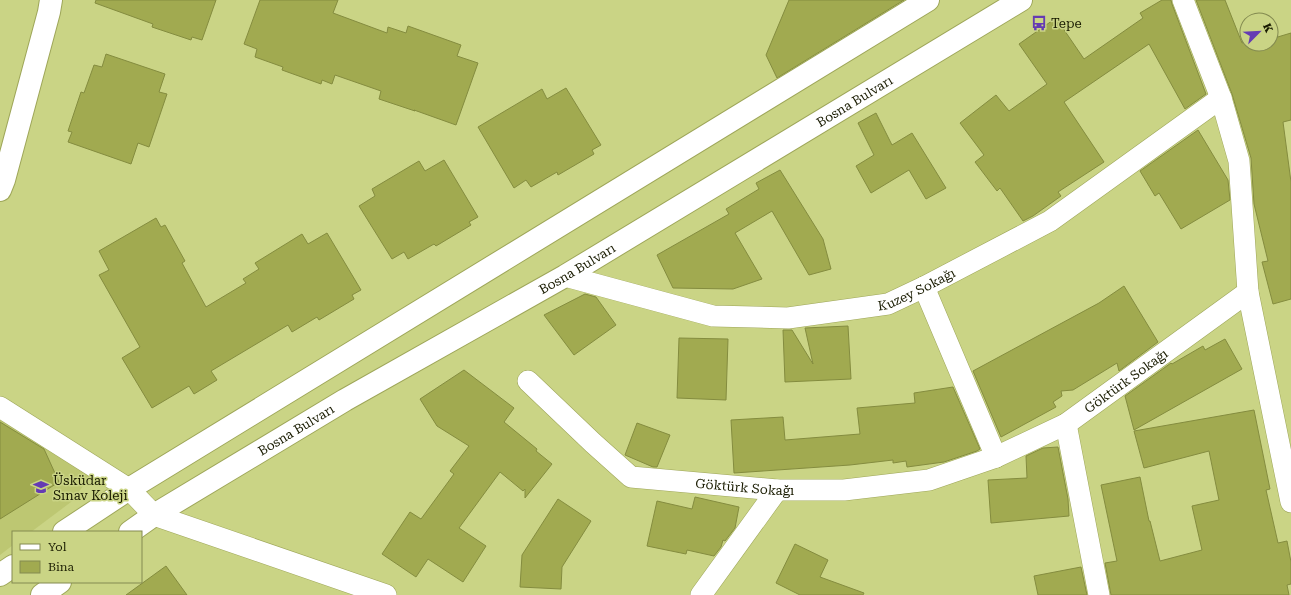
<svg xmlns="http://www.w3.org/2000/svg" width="1291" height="595" viewBox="0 0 1291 595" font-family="'Roboto Serif',serif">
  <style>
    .built { fill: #bdc772 }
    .building { fill: #a1aa50; stroke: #848c3f }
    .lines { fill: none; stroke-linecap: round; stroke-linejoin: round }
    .street-casing { stroke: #9ea659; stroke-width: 22 }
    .secondary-casing { stroke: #9ea659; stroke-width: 24 }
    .street { stroke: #fff; stroke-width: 21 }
    .secondary { stroke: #fff; stroke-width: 22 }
    .labels { text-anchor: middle; stroke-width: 3; stroke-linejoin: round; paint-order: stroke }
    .poi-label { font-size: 13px; fill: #191b00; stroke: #cad485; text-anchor: start }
    .street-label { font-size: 13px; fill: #191b00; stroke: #cad485 }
  </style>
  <rect width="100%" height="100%" fill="#cad485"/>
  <path class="built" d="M0 410 94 472 71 502 31 532H13V545L0 555Z"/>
  <path class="building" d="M96 0H216L202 40 192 37 191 40 152 27 153 24 95 3Z
    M260 0H338L333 13 387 33 388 27 406 33 408 26 461 45 457 56 478 63 456 125 414 110 415 111 379 99 381 91 335 75 332 84 322 80 321 84 282 70 283 67 255 57 257 49 244 44Z
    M789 0H904L777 78 766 55Z
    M1162 0H1171L1172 4 1206 94 1185 109 1149 44 1064 102 1104 162 1058 192 1061 196 1033 216 1023 221 1000 188 997 191 975 162 984 155 960 123 996 95 1009 111 1047 84 1019 44 1056 18 1084 59 1143 18 1140 13Z
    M1196 0H1225L1242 43 1247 41V46L1252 44H1271V39L1291 33V120L1283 122 1291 182V299L1273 304 1262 262 1268 261 1254 204 1251 158 1232 94Z
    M106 54 165 74 159 92 167 94 149 147 138 143 131 164 68 142 72 132 68 131 81 92 84 93 94 65 102 67Z
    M566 88 601 145 592 150 594 154 558 175 557 172 531 187 526 180 514 188 478 127 542 89 547 99Z
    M876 113 892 145 912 133 946 188 926 199 909 170 871 193 856 166 874 155 858 123Z
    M1198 130 1228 180 1230 200 1181 229 1159 193 1155 196 1140 171Z
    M444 160 478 217 469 222 471 225 436 246 434 244 408 259 404 252 392 259 359 206 375 196 372 189 419 161 425 171Z
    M780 170 823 239 831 269 809 275 772 211 735 233 762 279 733 289 673 288 657 255 729 214 726 209 759 189 756 183Z
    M156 218 161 227 165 225 185 261 182 263 206 307 246 283 243 279 259 269 255 263 302 234 308 244 327 233 361 290 352 295 354 299 319 320 317 317 292 332 288 325 211 371 217 380 194 394 189 386 152 408 122 358 140 347 99 275 109 270 99 251Z
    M1124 286 1158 342 1119 371 1117 363 1073 390 1061 391 1062 396 1053 402 1056 407 1001 437 973 371 1099 303Z
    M585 294 596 297 616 325 574 355 544 315Z
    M848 326 851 379 785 382 783 330H792L813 364 805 328Z
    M679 338 728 339 726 400 677 398Z
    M1225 339 1242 369 1134 430 1125 396 1171 363 1172 364 1203 346 1205 350Z
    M464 370 514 408 504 422 537 449 536 451 552 464 525 498V489L523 491 500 472 459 528 486 546 463 582 428 559 416 577 382 554 410 512 421 519 454 474 450 471 469 446 437 426 420 399Z
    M953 387 980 449 977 451 944 462 907 467 906 461 893 463V460L850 465 734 473 731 420 783 417 785 440 860 434 857 408 915 403 914 393Z
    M1254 410 1270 489 1266 490 1278 543 1287 541 1291 562V584L1287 585 1289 595H1111L1105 563 1117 561 1101 485 1140 477 1149 521H1150L1160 561 1202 550 1192 506 1219 500 1209 451 1144 468 1134 431Z
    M0 422 44 449 59 482 0 519Z
    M637 423 670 435 657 467H653L625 455Z
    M1058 447 1068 499 1069 516 991 523 988 480 1027 478 1026 456 1043 448Z
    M695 497 739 507 735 528 725 541 723 540 721 547 714 556 687 550 686 554 647 546 657 501 692 509Z
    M558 499 591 521 562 567 561 589 520 587 522 555Z
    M795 544 828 560 820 577 864 593 863 595H800L776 583Z
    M166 566 187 595H126Z
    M1081 567 1087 595H1038L1034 576Z"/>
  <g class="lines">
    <defs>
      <g id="street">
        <path d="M1183 0 1221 98 1239 161 1248 292 1291 502"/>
        <path id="s1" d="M565 276 713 316 788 318 888 304 924 287 1050 221 1221 98"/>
        <path d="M924 287 996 457"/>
        <path id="s2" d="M528 381 593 443 631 477 777 490H844L929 480 996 457 1066 424 1248 292"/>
        <path d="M0 407 129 489 154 515 386 595"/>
        <path d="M1066 424 1099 595"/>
        <path d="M701 595 777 490"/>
      </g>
      <g id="secondary">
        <path d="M0 190 4 180 49 12 51 0"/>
        <path d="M64 532 129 489 928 0"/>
        <path id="s3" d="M130 532 154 515 345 400 565 276 1021 0"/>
        <path d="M0 575 13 566"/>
        <path d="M42 595 60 582"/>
      </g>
    </defs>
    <use href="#street" class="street-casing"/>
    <use href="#secondary" class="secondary-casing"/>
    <use href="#street" class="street"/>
    <use href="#secondary" class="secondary"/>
  </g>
  <defs>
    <symbol id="bus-bare" viewBox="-9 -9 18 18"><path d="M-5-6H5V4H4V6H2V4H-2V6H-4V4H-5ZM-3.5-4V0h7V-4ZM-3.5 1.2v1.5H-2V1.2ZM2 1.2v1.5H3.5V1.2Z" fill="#653bb3" stroke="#cad485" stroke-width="2.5" paint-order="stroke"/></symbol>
    <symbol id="school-bare" viewBox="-9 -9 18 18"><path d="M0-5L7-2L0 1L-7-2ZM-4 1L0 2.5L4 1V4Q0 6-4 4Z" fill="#653bb3" stroke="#cad485" stroke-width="2.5" paint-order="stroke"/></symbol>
  </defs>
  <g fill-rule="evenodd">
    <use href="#bus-bare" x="1028" y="12" width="22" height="22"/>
    <use href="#school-bare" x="30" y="476" width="22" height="22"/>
  </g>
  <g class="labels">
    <g class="poi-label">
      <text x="1051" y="28">Tepe</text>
      <text x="53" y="485">Üsküdar<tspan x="53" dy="15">Sınav Koleji</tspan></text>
    </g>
    <g class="street-label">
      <text dy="5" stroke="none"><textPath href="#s3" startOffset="843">Bosna Bulvarı</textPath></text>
      <text dy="5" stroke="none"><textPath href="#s3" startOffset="519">Bosna Bulvarı</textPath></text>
      <text dy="5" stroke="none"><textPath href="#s1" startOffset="361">Kuzey Sokağı</textPath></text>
      <text dy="5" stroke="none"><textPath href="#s2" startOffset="662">Göktürk Sokağı</textPath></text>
      <text dy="5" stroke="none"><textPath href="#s3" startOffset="195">Bosna Bulvarı</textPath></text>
      <text dy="5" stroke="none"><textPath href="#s2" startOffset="255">Göktürk Sokağı</textPath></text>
    </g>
  </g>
  <rect x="12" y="531" width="130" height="52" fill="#cad485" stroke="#838a50"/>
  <rect x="20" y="544" width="20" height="6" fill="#ffffff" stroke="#838a50"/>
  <text x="48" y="551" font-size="12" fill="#191b00">Yol</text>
  <rect x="20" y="561" width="20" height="12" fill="#a1aa50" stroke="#838a50"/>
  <text x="48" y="571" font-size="12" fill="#191b00">Bina</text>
  <g transform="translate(1259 32) rotate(66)"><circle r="19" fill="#cad485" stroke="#838a50"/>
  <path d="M0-3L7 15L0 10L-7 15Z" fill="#653bb3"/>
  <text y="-6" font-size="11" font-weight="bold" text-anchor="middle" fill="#191b00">K</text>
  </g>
</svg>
